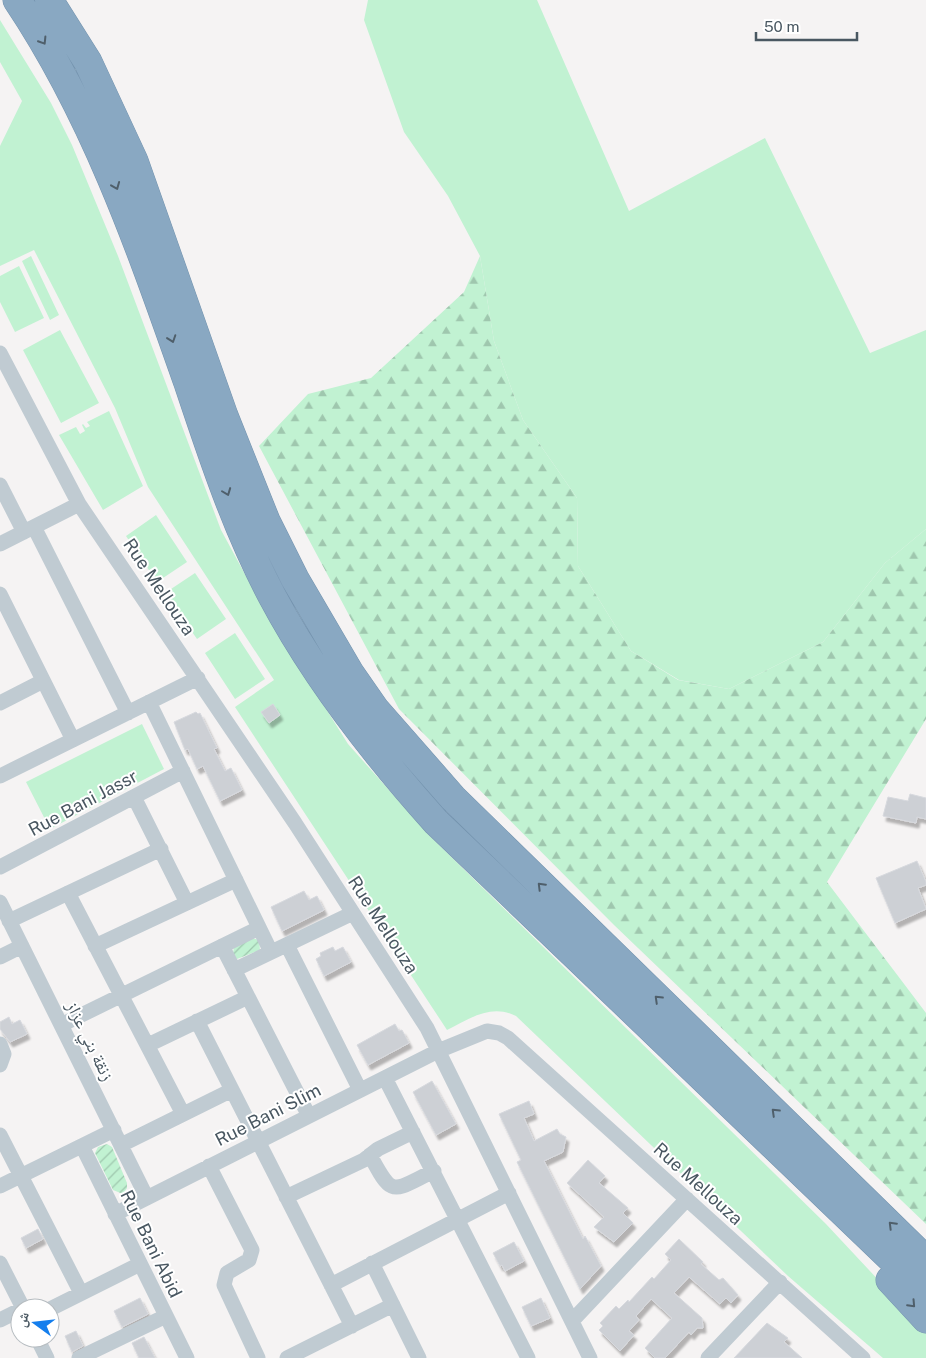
<svg xmlns="http://www.w3.org/2000/svg" width="926" height="1358" viewBox="0 0 926 1358" font-family="'Public Sans','Noto Naskh Arabic',sans-serif">
  <style>
    .green { fill: #c1f2d2 }
    .forest { fill: url(#forest-firs) }
    .garden { fill: url(#garden-furrows) }
    .building { fill: #cdd0d5; stroke: #d7d9de; filter: url(#shadow) }
    .lines { fill: none; stroke-linecap: round; stroke-linejoin: round }
    .highway-casing { stroke: #7493ae; stroke-width: 29 }
    .street { stroke: #c0cbd2; stroke-width: 15 }
    .highway { stroke: #89a8c2; stroke-width: 28 }
    .oneway { stroke: #4f5f6b }
    .labels { text-anchor: middle; stroke-width: 4; stroke-linejoin: round; paint-order: stroke }
    .street-label { font-size: 18px; fill: #495761; stroke: #fff }
  </style>
  <defs>
    <pattern id="forest-firs" width="22" height="20" patternUnits="userSpaceOnUse" patternTransform="scale(1.25)"><rect width="22" height="20" fill="#c1f2d2"/><path d="M5 1l3.5 6h-7zM16 11l3.5 6h-7z" fill="#9fc7ae"/></pattern>
    <pattern id="garden-furrows" width="10" height="10" patternUnits="userSpaceOnUse" patternTransform="scale(1.25)"><rect width="10" height="10" fill="#c1f2d2"/><path d="M-1 1l2-2M0 10L10 0M9 11l2-2" fill="none" stroke="#9fc7ae"/></pattern>
    <filter id="shadow"><feDropShadow dx="3" dy="5" stdDeviation="1" flood-color="#0004"/></filter>
  </defs>
  <rect width="100%" height="100%" fill="#f5f3f3"/>
  <path class="green" d="M368 0H537L629 211 765 138 870 353 926 330V529L885 563 823 642 729 689 679 680 631 651 578 566 577 498 523 420 494 341 480 256 448 196 404 132 364 20Z
    M0 20 51 103 72 145 118 256 221 530 266 613 348 744 430 836 826 1224 926 1331V1358H883L788 1276 516 1016C491 1003 469 1019 447 1030L235 707 274 680 148 487 115 408 34 250 0 266V146L22 101 0 62Z
    M31 256 59 315 50 320 22 261Z
    M19 266 44 318 15 332 0 302V276Z
    M60 330 99 403 61 423 23 350Z
    M109 411 143 486 103 510 59 435 76 427 80 434 85 431 82 425 83 424 86 428 90 426 87 422Z
    M156 515 187 562 157 582 126 536Z
    M195 573 226 619 197 639 165 593Z
    M235 633 265 679 235 699 205 653Z
    M142 724 164 769 50 829 26 782Z"/>
  <path class="forest" d="M480 256 494 341 523 420 577 498 578 566 631 651 678 680 729 689 823 642 885 563 926 529V719L827 882 926 1013V1224L614 925 399 709 259 446 308 394 371 378 464 292Z"/>
  <path class="garden" d="M252 938 259 940 260 950 237 959 233 953 234 947Z
    M107 1144 112 1147 127 1183V1188L123 1194 113 1190 95 1153 98 1147Z"/>
  <path class="building" d="M273 704 280 715 269 723 261 712Z
    M196 712 198 714 200 713 217 748 214 749 225 771 231 768 242 790 220 801 203 766 197 769 188 749 185 750 174 722Z
    M910 794 926 798V819L917 817 916 823 883 816 888 797 908 801Z
    M917 861 926 882V885L918 888 926 909 895 923 876 878Z
    M304 891 309 900 317 896 324 910 282 931 271 907Z
    M333 947 335 951 343 947 351 962 324 976 316 959 321 956 320 953Z
    M9 1017 12 1024 20 1020 27 1034 10 1042 0 1029V1022Z
    M395 1024 399 1031 402 1030 409 1043 368 1065 357 1045Z
    M432 1081 456 1124 436 1135 413 1092Z
    M529 1101 534 1114 524 1118 534 1141 557 1129 560 1134 566 1137 563 1152 544 1161 583 1239 585 1236 601 1266 580 1289 517 1162 521 1160 499 1114Z
    M588 1160 605 1176 599 1183 628 1208 623 1213 633 1223 614 1242 594 1227 604 1217 567 1183Z
    M38 1229 43 1239 26 1248 21 1238Z
    M679 1239 703 1262 701 1264 719 1280 723 1278 738 1295 731 1303 726 1298 720 1304 689 1277 674 1293 702 1318 703 1328H697L691 1335 689 1332 665 1358H655L645 1348 672 1318 651 1299 636 1316 639 1320 629 1331 634 1335 620 1351 599 1330 603 1326 600 1323 616 1306 619 1309 628 1300 629 1302 652 1277 654 1279 671 1260 665 1254Z
    M514 1242 524 1261 505 1271 502 1265 500 1266 493 1253Z
    M140 1298 148 1314 122 1327 114 1311Z
    M541 1298 550 1318 531 1326 522 1307Z
    M767 1323 788 1338 784 1342 802 1358H734Z
    M76 1331 83 1346 72 1352 65 1336Z
    M144 1337 155 1358H139L132 1343Z"/>
  <g class="lines">
    <defs>
      <path id="highway" d="M17 0C96 118 141 250 188 383 212 455 236 528 272 596 316 679 374 753 436 822L926 1292
        M49 0 88 62 134 161 224 416 266 521 295 579 350 673 375 709 453 798 926 1260
        M890 1280 926 1319"/>
    </defs>
    <use href="#highway" class="highway-casing"/>
    <path class="street" d="M0 353 79 504 295 823 427 1028 590 1358
      M0 485 24 532
      M34 527 128 713
      M0 544 79 504
      M0 594 73 740
      M149 702 271 952
      M0 703 43 681
      M0 776 198 678
      M134 797 187 903
      M0 867 183 771
      M68 893 183 1114
      M0 902 147 1198
      M9 921 161 849
      M287 945 360 1090
      M95 946 236 880
      M222 946 309 1116
      M0 957 22 946
      M234 970 353 913
      M197 1021 352 1326
      M61 1025 259 928
      M0 1044 4 1054 0 1065
      M148 1045 248 997
      M385 1078 528 1358
      M0 1135 81 1293
      M121 1145 232 1090
      M82 1146 187 1358
      M370 1155C393 1199 392 1191 434 1171
      M209 1166 252 1250 249 1260 227 1273 224 1285 258 1358
      M0 1186 114 1130
      M286 1197 364 1160 378 1149 413 1132
      M115 1214 438 1051 487 1031 499 1033 508 1038 863 1358
      M0 1263 23 1308
      M372 1263 419 1358
      M331 1285 509 1193
      M50 1309 140 1264
      M0 1320 20 1310
      M572 1321 687 1199
      M37 1338 47 1358
      M79 1358 166 1316
      M287 1358 393 1305
      M708 1358 780 1282"/>
    <use href="#highway" class="highway"/>
  </g>
  <defs><path id="oneway-chevron" d="M-2-3.5L2.5 0L-2 3.5" fill="none" stroke-width="1.6" stroke-linecap="round" stroke-linejoin="round" transform="scale(1.25)"/></defs>
  <g class="oneway">
    <use href="#oneway-chevron" transform="translate(43 41) rotate(58)"/>
    <use href="#oneway-chevron" transform="translate(116 186) rotate(68)"/>
    <use href="#oneway-chevron" transform="translate(172 339) rotate(71)"/>
    <use href="#oneway-chevron" transform="translate(227 492) rotate(69)"/>
    <use href="#oneway-chevron" transform="translate(541 886) rotate(-135)"/>
    <use href="#oneway-chevron" transform="translate(658 999) rotate(-136)"/>
    <use href="#oneway-chevron" transform="translate(775 1112) rotate(-136)"/>
    <use href="#oneway-chevron" transform="translate(892 1225) rotate(-135)"/>
    <use href="#oneway-chevron" transform="translate(912 1304) rotate(47)"/>
  </g>
  <g class="labels">
    <g class="street-label">
      <text transform="translate(159 587) rotate(56)" y="6">Rue Mellouza</text>
      <text transform="translate(83 803) rotate(-28)" y="6">Rue Bani Jassr</text>
      <text transform="translate(383 925) rotate(57)" y="6">Rue Mellouza</text>
      <text transform="translate(90 1041) rotate(64)" y="6">زنقة بني عزاز</text>
      <text transform="translate(268 1115) rotate(-27)" y="6">Rue Bani Slim</text>
      <text transform="translate(698 1184) rotate(42)" y="6">Rue Mellouza</text>
      <text transform="translate(151 1244) rotate(64)" y="6">Rue Bani Abid</text>
    </g>
  </g>
  <g transform="translate(35 1323) rotate(285)"><circle r="24" fill="#ffffff" stroke="#b6bcc0"/>
  <path d="M0-4L9 19L0 12L-9 19Z" fill="#147eed"/>
  <text y="-8" font-size="14" font-weight="bold" text-anchor="middle" fill="#495761">ش</text>
  </g>
  <path d="M756 32v8h101v-8" fill="none" stroke="#495761" stroke-width="2.5"/>
  <text x="764" y="32" font-size="15" fill="#495761" stroke="#ffffff" stroke-width="4" paint-order="stroke">50 m</text>
</svg>
